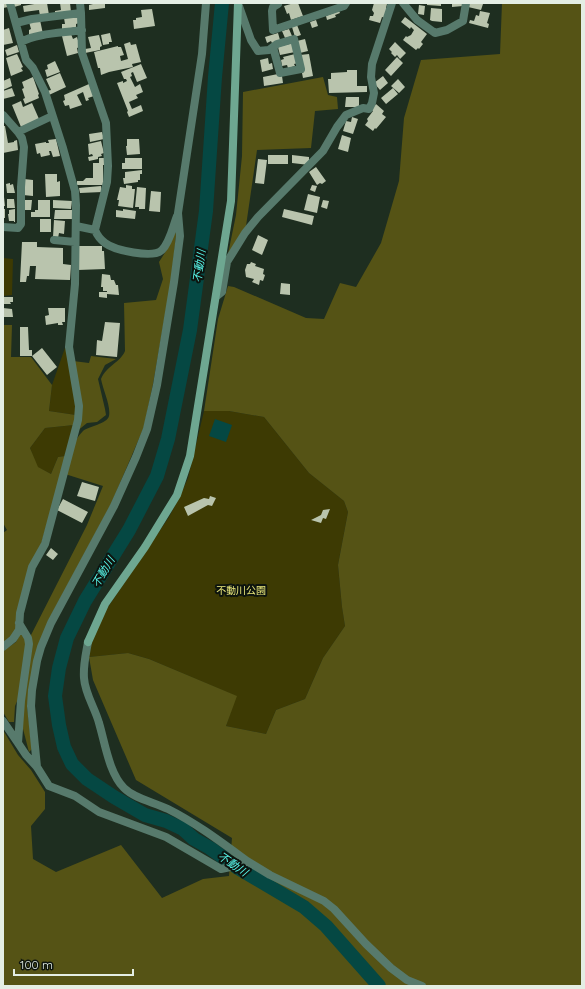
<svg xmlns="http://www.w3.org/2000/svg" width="585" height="989" viewBox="0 0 585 989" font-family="Quicksand,'Noto Sans JP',sans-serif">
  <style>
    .green { fill: #3d3a03 }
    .forest { fill: #555315 }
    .water { fill: #054843 }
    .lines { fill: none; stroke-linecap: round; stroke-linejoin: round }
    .river { stroke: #054843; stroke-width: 14 }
    .building { fill: #b9c4ad }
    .street { stroke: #577a6c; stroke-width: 8 }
    .secondary { stroke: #6ea791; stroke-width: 8 }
    .labels { text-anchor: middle; stroke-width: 4; stroke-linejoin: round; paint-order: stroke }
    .park-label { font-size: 10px; fill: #ece97c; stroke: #0d140e }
    .water-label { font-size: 11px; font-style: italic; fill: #57f4e8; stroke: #0d140e }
  </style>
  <rect width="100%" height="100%" fill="#1e2e20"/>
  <path class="green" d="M3 258 13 259 12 295 3 296Z
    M66 345 72 378 76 415 49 411 52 385Z
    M204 411H229L264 417 309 473 344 501 348 512 338 565 342 607 345 626 323 658 305 699 276 710 266 734 226 726 236 696 149 659 128 653 89 657C91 639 99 623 108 607L169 517 180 496 188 478Z
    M74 425 65 456 58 457 51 474 37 467 30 448 45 428Z"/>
  <path class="forest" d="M502 3H582V986H3V730L18 755 31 770 45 792V809L31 826 33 859 56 872 121 845 162 898 203 879 229 876 232 838 136 780 93 680 89 657 128 653 149 659 237 696 226 726 266 734 276 710 305 699 323 658 345 626 342 607 338 565 348 512 344 501 309 473 264 417 229 411H204L218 319 228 286 234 287 306 318 324 319 340 283 356 287 381 243 399 181 404 118 421 60 500 54Z
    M323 77 328 95 337 97 338 109 315 111 311 148 257 150 246 226 228 254 236 215 242 156 243 92Z
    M175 225 176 236 171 281 153 384 144 427 111 504 48 621 27 706 32 749 29 752 22 725 30 637 87 525 103 486 65 474C69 461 72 441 83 431 89 426 107 424 109 416 111 406 103 390 101 379 107 365 120 363 125 351L124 303 156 300 163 279 159 262 166 251Z
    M3 325H12L11 357H31L52 385 49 411 76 415 74 425 45 428 30 448 38 467 51 474 58 457 65 456 58 484 17 630 3 644V533L7 530 3 523Z
    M91 356 116 359 105 365 98 379 105 409 106 415 97 422 87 423 76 432 73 361 89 363Z
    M21 632 27 638 18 699 15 706 14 722H9L3 712V651L16 642Z"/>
  <path class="water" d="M215 419 232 425 226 442 209 436Z"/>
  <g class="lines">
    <path class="river" d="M222 3 215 77 206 211 190 330 168 439 157 476 129 530 85 601 67 638 59 668 55 696 59 725 64 747 72 764 87 779 114 797 145 815 166 821 183 829 194 839 210 848 238 868 304 907 326 926 379 986"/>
  </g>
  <path class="building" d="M3 3H7L8 7 3 8Z
    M13 3H21V5L14 7Z
    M40 3H47L49 15 40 16 39 10 24 12 23 6Z
    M60 3H70L71 12 55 15V11L61 10Z
    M93 3H105V8L89 10V5L93 4Z
    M294 3H298L303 16 291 20 289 13 287 14 284 6Z
    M374 3 387 4 386 8H387L385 18 382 17 380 23 369 20 370 16H373L374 13 372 10Z
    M427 3H441V6L427 5Z
    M452 3H463V6L452 7Z
    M469 3 483 4 481 10 468 7Z
    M419 5 425 6 424 15 418 14Z
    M431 8 442 9V22L432 21 430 20Z
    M152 9 155 26 134 29 133 20H136V18L142 17 141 10Z
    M339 11 340 13 335 15 336 17 327 20 326 16Z
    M480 11 490 13 487 23 489 24 488 28 469 23 470 20 474 21 476 15 479 16Z
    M79 17V23L76 24V27L62 30V24H65L64 18Z
    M405 17 427 34 421 42 423 44 419 49 418 48 416 50 403 40 406 36 407 37 411 35 414 30 411 27 410 29 401 22Z
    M40 20 43 34 29 36V30L31 29 29 22Z
    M316 20 318 26 312 28 310 22Z
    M297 25 301 35 295 37 292 27Z
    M9 28 13 43 3 45V30Z
    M289 29 292 36 285 38 282 31Z
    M110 33 112 42H109V44L103 45 101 35Z
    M278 33 280 40 272 43 271 41 267 43 265 37Z
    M71 34 73 39 77 37 80 47 77 48 78 53 67 56 62 36Z
    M99 35 102 46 100 47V50L85 53V49L91 48 88 37Z
    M305 39 308 51 300 53 297 41Z
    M130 42 131 45 136 44 141 62 132 64 133 67 109 72 101 75 100 68H98L94 52 118 46V47H121L124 55 120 56 121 61 128 59 124 44Z
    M395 42 406 53 400 59 397 55 395 57 391 53 392 52 389 49Z
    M293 43 295 52 280 55 278 47Z
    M17 45 19 52 7 56 5 50Z
    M17 54 23 67 21 68 23 71 11 76 6 58Z
    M295 54 298 63 294 64 295 66 288 68 287 65 282 66 281 60 284 59 283 57Z
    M309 54 313 76 303 78 302 73 304 72 300 55Z
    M397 57 403 63 391 76 385 70Z
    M268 58 269 64 272 63 273 69 262 72 260 60Z
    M55 61 60 72 47 77 45 70 48 69 47 65Z
    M141 64 147 78 137 82 133 72 131 73 132 76 130 77 135 87 140 84 143 92 136 95 138 98 129 102 132 109 141 105 143 111 129 117 127 112 128 111 117 83 123 81V83L127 81 126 79H124L121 72Z
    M347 70H357V86H367V92L329 93 328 79H331V73L347 72Z
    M60 73 66 87 49 95 47 91 51 90 46 79Z
    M278 74 282 76 283 83 264 86 263 77Z
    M383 76 388 83 380 90 374 83Z
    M33 77 39 94 38 95 39 98 25 104 23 99 25 98 22 89 24 88 22 82Z
    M10 78 12 86 3 90V81Z
    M398 79 405 87 399 93 391 86Z
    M89 84 94 96 88 98 89 100 86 101 83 92 77 95 82 105 70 109 69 105 65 106 63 101 65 100 64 95Z
    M12 88 15 96 3 99V91Z
    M393 88 398 94 386 104 381 98Z
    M346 97H359V107H345Z
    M21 101 23 107 32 103 39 119 21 127 12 105Z
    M376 104 384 111 382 114 386 117 376 129 375 128 373 131 365 125 368 121 367 119 373 111 371 110Z
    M352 117 358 119 353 134 343 131 346 121 351 122Z
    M3 126H5L8 143 14 142V141L17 140 18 150 3 153Z
    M102 132 104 139 90 142 89 134Z
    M342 135 351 138 348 152 338 149Z
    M56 139 60 156 53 157 51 151H49L50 155 41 157 40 153 37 154 35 144 46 142V143H49L48 140Z
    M127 139H139L140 154 127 155 126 146H127Z
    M101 141 104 153 101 154 102 156 98 157V159L89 161 88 157 93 156 92 154 89 155 88 144Z
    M268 155H288V164H268Z
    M292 155 309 157V165L292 163Z
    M99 158H106V165H103V185H77V181H83L86 178H93V163H99Z
    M125 158H142V169H122V163H125Z
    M258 159 267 160 264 184 255 183Z
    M316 167 326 181 322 184 320 183 317 185 309 172Z
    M142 170V174H140V180H138V182L124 184 123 178H125V172Z
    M45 174H57V182L60 181V196L46 197Z
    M24 179 33 180V196L23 195Z
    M10 183V185L13 184 15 193H7L6 184Z
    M126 185 132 186V189H135L133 208 118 206 119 200H117L120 187 126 188Z
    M312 185 317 186 315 192 310 190Z
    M101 186 102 192 80 193 79 188Z
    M137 187 146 188 145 209H139V207H135Z
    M151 191 161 192 160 212 149 211Z
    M308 194 320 197 317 213 304 210Z
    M3 197H4L5 206H3Z
    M7 199H14L15 208H7Z
    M25 200H32L31 210H25Z
    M38 200H50V217H31V212H35V210H38Z
    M53 200 72 201 71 209 53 208Z
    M323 200 329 201 327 209 321 207Z
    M3 209H5V218H3Z
    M15 209V222H14V221H9L8 214H9V210Z
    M123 209 136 211 135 219 116 217V210L123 211Z
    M284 209 314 216 312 225 282 217Z
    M55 210H72V219H54Z
    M40 219H51V232H40Z
    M54 220 65 221 64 234 59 233 58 238 53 237Z
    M258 235 268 240 262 255 252 250Z
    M22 242H37V247L63 248V264L71 265 70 280 35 279 36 266H30L29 276H27L26 282H20Z
    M77 246H102V251H104L105 269 78 270Z
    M251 262 256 264 255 266 264 269 263 274 265 275 263 281 260 280 259 285 252 282 254 279 246 277 245 270 247 264H250Z
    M102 274 110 275 111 280H114L116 285H118L119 295 107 294V298L99 297V292H107V291H103V287H101Z
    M281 283 290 284V295L280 294Z
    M3 297H13V302H10L11 304H3Z
    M3 308 12 309 13 317H3Z
    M48 308H65V322H62L63 325H58V323L46 325 45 316 49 315Z
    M105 322 120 323 117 357 96 355 97 340 102 341Z
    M20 327H28L29 350H32V356H20Z
    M42 348 57 367 47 375 32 356Z
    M82 482 99 487 95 501 77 496Z
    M210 496 216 498 212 506 208 505 188 516 184 507 204 498 209 499Z
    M63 499 88 512 82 523 57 510Z
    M330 509 326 519 323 518 321 523 311 520 321 515 323 510Z
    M51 548 58 554 53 560 46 555Z"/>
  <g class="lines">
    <path class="street" d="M403 3 417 20 435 33 447 30 463 21 466 3
      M278 4 273 7 272 11 273 30 344 6 346 3
      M239 6 251 40 258 51 269 50 277 44 294 39 301 69 280 73 273 47
      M16 23 32 19 81 13
      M21 42C37 33 64 33 82 30
      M3 115 18 132 52 116
      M76 226 95 230 107 182 108 166 106 123 82 53 81 13 80 3
      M3 227 18 228 21 224V187L24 147 22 138 18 132
      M95 230C97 235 101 240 105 243 114 250 153 259 162 250 170 242 173 226 177 216
      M54 240 75 242
      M217 296 222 292 227 262 245 233 258 217 323 151 337 127 346 115 363 108 369 109 372 103 374 93 371 77 372 64 392 3
      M19 623 28 638 29 644 21 701 18 743 26 755 37 767 49 786 75 796 99 812 166 837 221 869 240 865 247 861 270 875 324 901 334 909 366 944 391 968 407 980 422 986
      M88 642C86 654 83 665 84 678 85 694 95 708 99 723 105 743 109 773 124 788 135 799 154 802 168 809 196 823 221 842 247 861
      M3 647 13 639 19 630 20 613 32 567 45 544 78 420 79 406 69 347 75 284 76 205 75 191 63 148 45 92 33 68 26 60 10 3
      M3 721 18 743
      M37 767 31 706 32 690 37 661 41 647 51 623 114 506 136 457 147 429 157 385 174 282 180 236 178 213 202 54 206 3"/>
    <path class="secondary" d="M88 642 105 604 145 547 177 495 190 456 231 201 238 3"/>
  </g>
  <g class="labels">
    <g class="park-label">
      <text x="241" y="594">不動川公園</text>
    </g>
    <g class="water-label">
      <text transform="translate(199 266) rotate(-82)" y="4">不動川</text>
      <text transform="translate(103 572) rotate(-59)" y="4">不動川</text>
      <text transform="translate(233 864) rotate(34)" y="4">不動川</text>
    </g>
  </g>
  <rect width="585" height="989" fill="none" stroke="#e4eee4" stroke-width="8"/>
  <path d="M14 969v6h119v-6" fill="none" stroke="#e4eee4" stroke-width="2"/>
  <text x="20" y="969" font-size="12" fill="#e4eee4" stroke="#0d140e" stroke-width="3" paint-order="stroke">100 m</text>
</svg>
